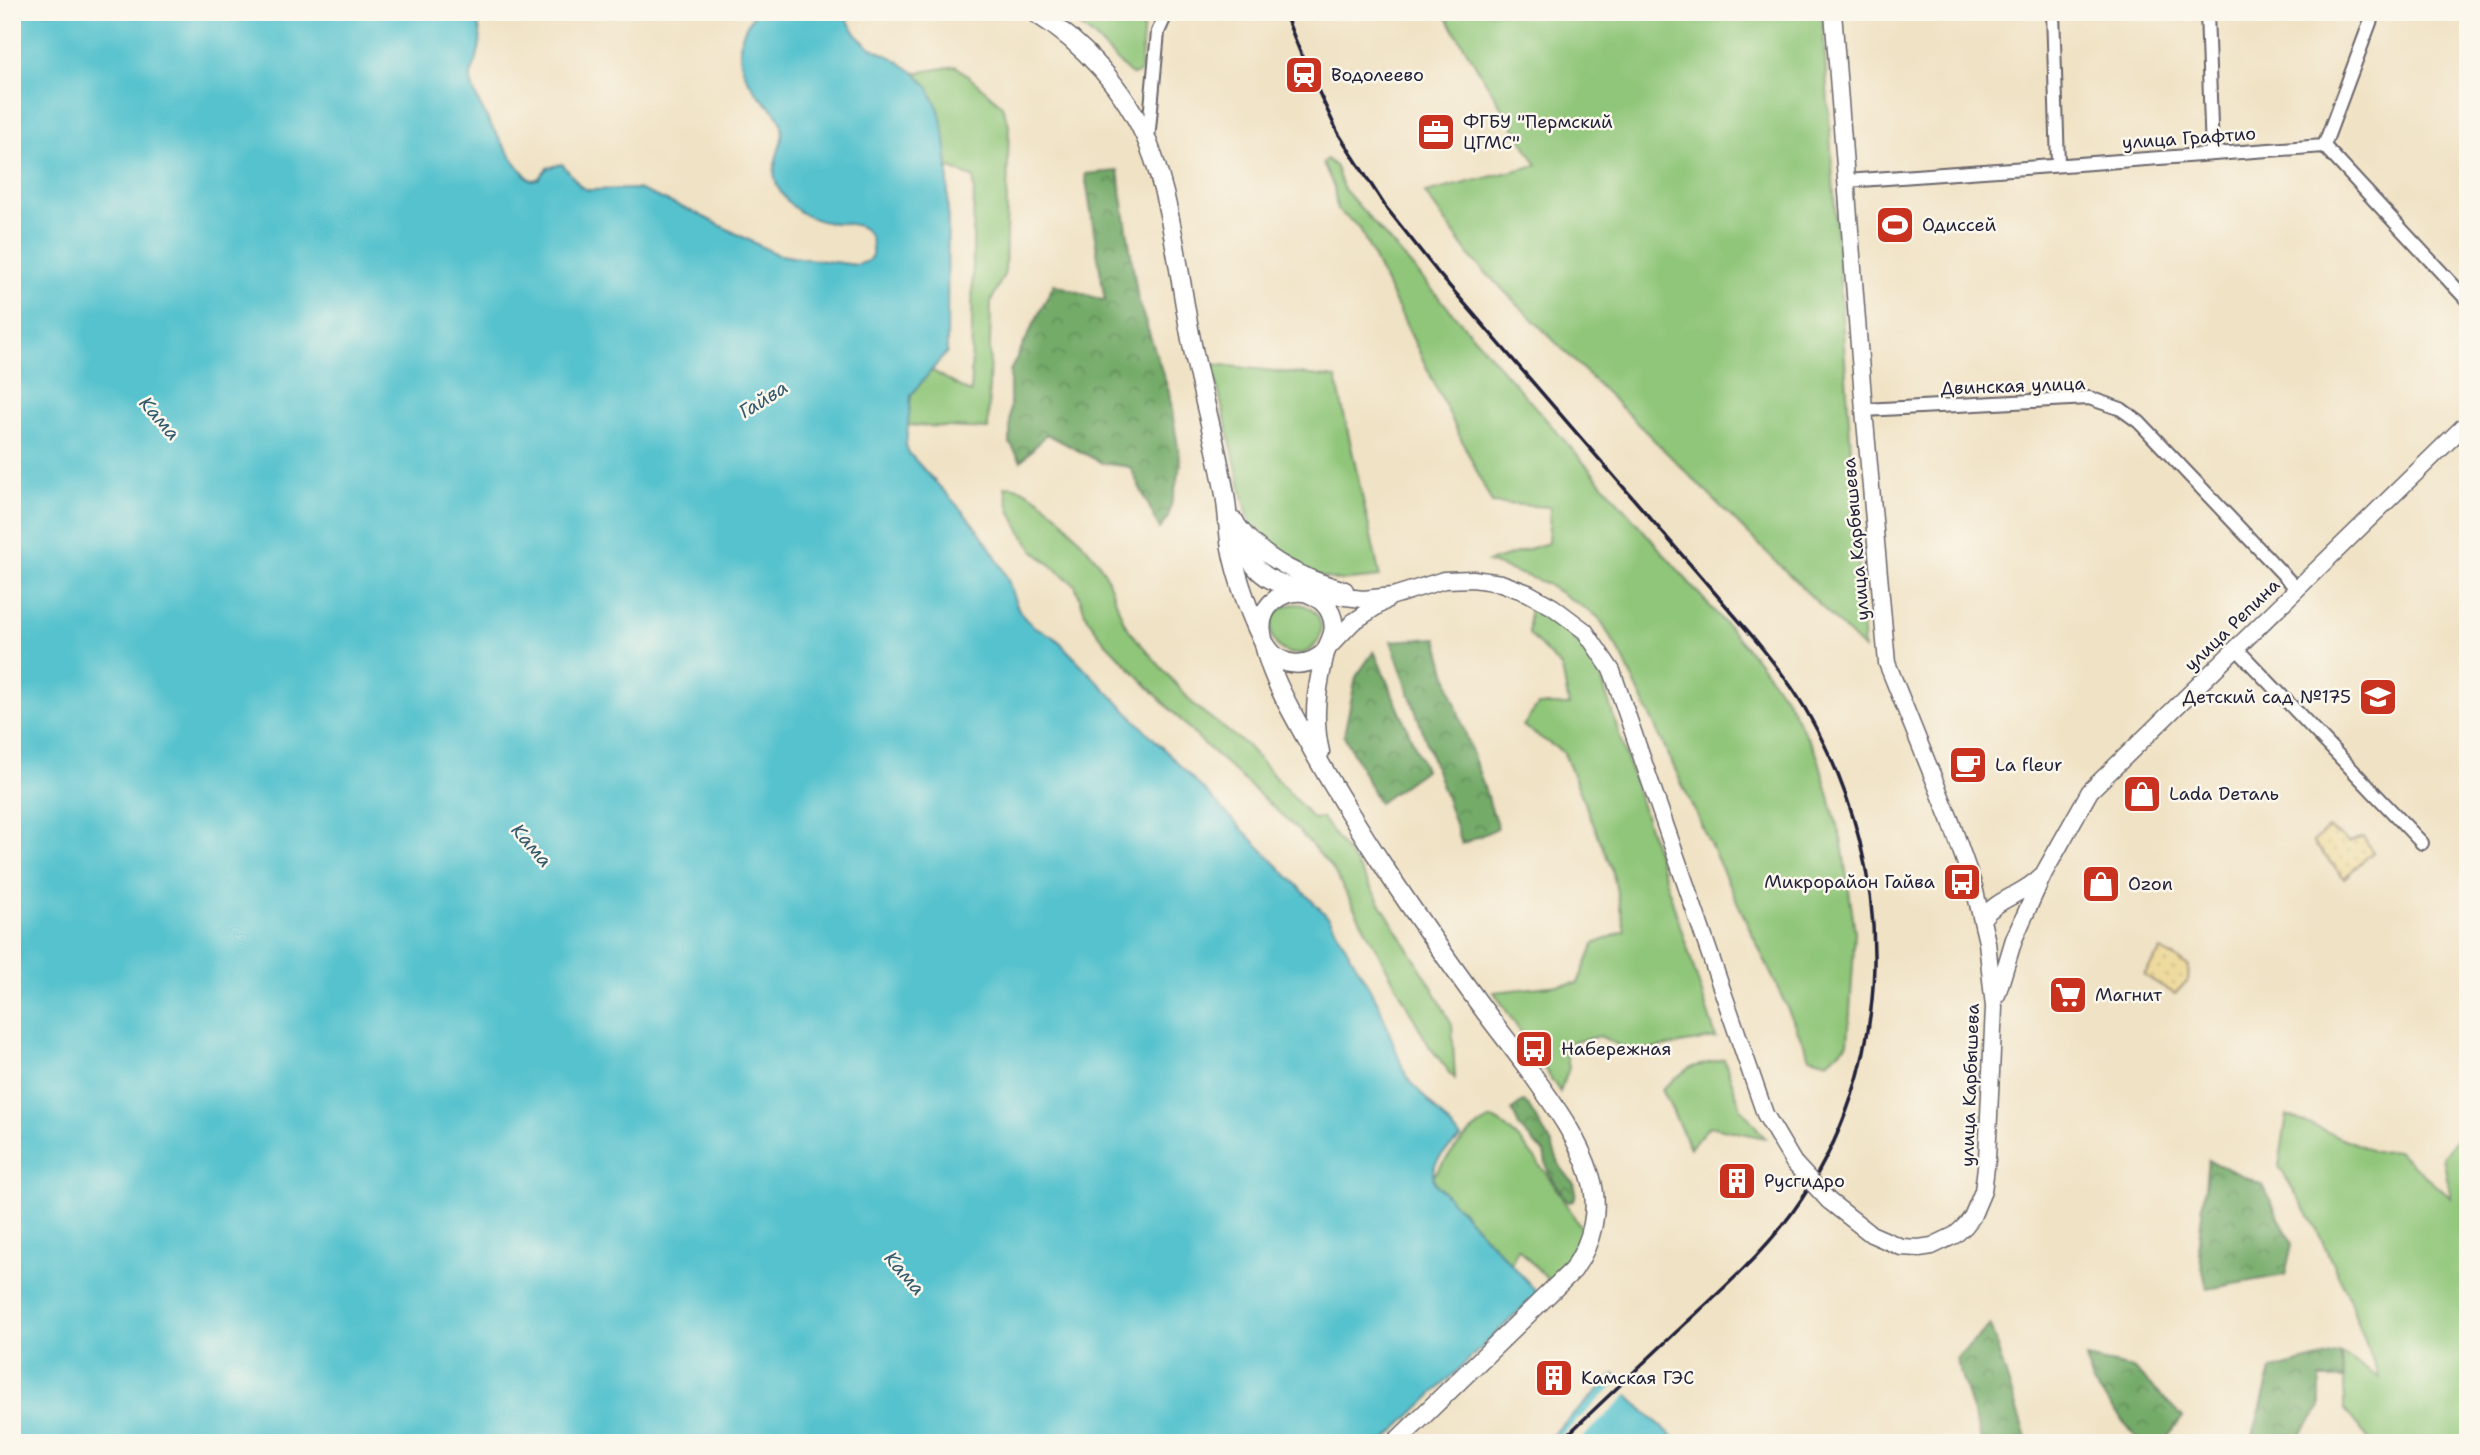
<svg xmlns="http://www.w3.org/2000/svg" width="2480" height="1455" viewBox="0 0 2480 1455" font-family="'Shantell Sans',sans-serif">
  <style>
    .green { fill: #90c679; stroke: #59745a; stroke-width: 2 }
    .forest { fill: url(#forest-crowns); stroke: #4b6652; stroke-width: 2 }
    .sand { fill: url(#sand-dots); stroke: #887e6c; stroke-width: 2 }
    .water { fill: #56c2ce; stroke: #3c7284; stroke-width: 2 }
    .pier { fill: #f0e2c4 }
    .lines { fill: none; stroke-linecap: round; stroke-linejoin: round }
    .street-casing { stroke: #6a656b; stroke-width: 16 }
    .secondary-casing { stroke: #6a656b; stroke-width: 19 }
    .primary-casing { stroke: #6a656b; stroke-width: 21 }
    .street { stroke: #fff; stroke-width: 12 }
    .secondary { stroke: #fff; stroke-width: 16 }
    .primary { stroke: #fff; stroke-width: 18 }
    .rail { stroke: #22223b; stroke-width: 3.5 }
    .secondary-bridge-casing { stroke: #6a656b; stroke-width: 19; stroke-linecap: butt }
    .secondary-bridge { stroke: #fff; stroke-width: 16 }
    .labels { text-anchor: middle; stroke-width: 5; stroke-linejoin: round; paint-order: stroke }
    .poi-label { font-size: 18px; fill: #22223b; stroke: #fbf7ec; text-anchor: start }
    .street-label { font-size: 18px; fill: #22223b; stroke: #fbf7ec }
    .water-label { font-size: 19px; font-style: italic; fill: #345a6e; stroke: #fbf7ec }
  </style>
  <defs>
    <pattern id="forest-crowns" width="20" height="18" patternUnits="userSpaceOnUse" patternTransform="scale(1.75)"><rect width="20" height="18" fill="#74ab69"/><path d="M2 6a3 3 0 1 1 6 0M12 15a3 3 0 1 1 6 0" fill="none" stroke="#5f8b58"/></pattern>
    <pattern id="sand-dots" width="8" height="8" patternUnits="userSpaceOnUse" patternTransform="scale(1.75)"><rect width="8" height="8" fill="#eeda9e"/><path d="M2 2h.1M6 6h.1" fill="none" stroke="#ccbb89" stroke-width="1.8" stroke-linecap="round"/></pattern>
  </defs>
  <rect width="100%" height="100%" fill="#fbf7ec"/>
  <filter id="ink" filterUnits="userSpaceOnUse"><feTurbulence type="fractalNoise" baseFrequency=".0143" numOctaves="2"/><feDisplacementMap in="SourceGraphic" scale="14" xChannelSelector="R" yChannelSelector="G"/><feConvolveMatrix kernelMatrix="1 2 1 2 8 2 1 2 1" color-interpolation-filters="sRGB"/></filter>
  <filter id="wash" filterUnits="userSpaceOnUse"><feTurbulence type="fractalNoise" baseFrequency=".00686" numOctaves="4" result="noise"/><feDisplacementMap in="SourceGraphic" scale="28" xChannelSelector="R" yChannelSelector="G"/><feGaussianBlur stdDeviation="1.57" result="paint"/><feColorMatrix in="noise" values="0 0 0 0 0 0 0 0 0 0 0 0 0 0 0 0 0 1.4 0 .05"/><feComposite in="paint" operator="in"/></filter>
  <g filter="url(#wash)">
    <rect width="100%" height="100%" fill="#f0e2c4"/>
    <path class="green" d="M1064 12H1143L1144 21 1140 73 1133 75 1129 73 1095 38Z
      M1443 12H1822L1864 649 1473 260 1425 193 1537 165Z
      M956 66 1001 104 1009 124 1005 272 991 302 988 429 907 425 911 395 931 370 971 393 974 178 948 167C944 130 941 100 915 73Z
      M1327 159 1336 167 1343 188 1757 660 1787 700 1818 757 1842 843 1855 932 1848 1043 1828 1062 1810 1057 1622 656 1598 617 1545 583 1488 562 1548 543 1550 507 1492 503 1359 227 1337 210 1334 187 1323 163Z
      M1212 364 1336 378 1380 577 1340 581 1307 573 1276 554 1250 525Z
      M1010 486 1022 489 1038 498 1061 518 1098 561 1106 575 1123 620 1132 634 1195 706 1246 745 1313 819 1322 818 1358 867 1432 987 1452 1024 1455 1079 1429 1046 1333 869 1299 831 1202 742 1105 642 1087 618 1075 585 1034 551 1019 529 1010 510 1005 487Z
      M1271 629a25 25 0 1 1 50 0a25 25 0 1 1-50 0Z
      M1529 604 1570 633 1597 665 1716 1038 1632 1052 1600 1036 1564 1044 1569 1068 1560 1092 1494 992 1578 983 1594 944 1625 931 1612 869 1564 753 1523 726 1538 705H1569L1562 668 1529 634Z
      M1724 1059 1741 1108 1765 1138 1709 1126 1690 1148 1662 1089 1689 1068Z
      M2287 1115 2375 1152 2397 1151 2451 1198 2443 1157 2468 1124V1443H2372L2344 1409V1379L2340 1353 2379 1378 2347 1293 2316 1228 2279 1166Z
      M1492 1119C1526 1132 1563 1202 1584 1232L1574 1256 1550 1282 1518 1248 1511 1264 1435 1183 1432 1177C1447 1159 1469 1127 1492 1119Z"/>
    <path class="forest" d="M1118 171 1138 300 1169 392 1181 465 1168 517 1160 529 1130 467 1102 463 1047 434 1021 461 1010 443V371L1054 284 1105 301 1085 174Z
      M1437 638 1452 694 1498 828 1462 844 1391 641Z
      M1374 651 1425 770 1379 803 1344 735 1356 677Z
      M1523 1102 1527 1104 1551 1143 1560 1166 1574 1184 1576 1192 1574 1201 1569 1202 1565 1199 1548 1172 1544 1153 1520 1128 1512 1110Z
      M2208 1160 2263 1185 2292 1244 2285 1275 2207 1289 2198 1248Z
      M1990 1325 2027 1441 1982 1443 1956 1359Z
      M2340 1353 2344 1379H2320V1408L2295 1443H2251L2271 1370Z
      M2086 1358 2133 1368 2183 1417 2162 1443H2141L2093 1384Z"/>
    <path class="sand" d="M2328 828 2349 842 2363 837 2373 852 2344 878 2313 842Z
      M2161 950 2189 966 2188 980 2175 994 2144 975Z"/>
    <path class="water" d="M12 12H475C481 32 483 40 476 60 475 65 472 71 471 76 469 95 515 168 531 180L538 179 547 168 562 164 581 187 588 190 638 189 698 214 776 254 792 257 857 265 868 261 872 255C875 220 852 225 826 222 810 219 795 211 785 198 759 167 789 149 781 122 778 113 768 105 761 98 737 70 731 42 756 12H842L859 38 870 47 893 58 915 73 928 86 939 110 944 131 948 167 947 352 911 395 906 445 909 453C937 486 970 514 993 552 999 563 1007 575 1010 586 1013 597 1016 607 1023 616 1037 634 1052 630 1065 648L1330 919 1379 1005 1404 1071 1411 1082 1461 1138C1448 1150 1426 1163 1435 1183L1538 1293 1382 1443H12Z
      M1615 1374 1631 1399 1680 1443H1544Z"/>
    <path class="pier" d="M1621 1379 1631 1392 1577 1443H1553Z"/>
  </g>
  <g filter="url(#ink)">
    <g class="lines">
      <defs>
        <path id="street" d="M2053 12 2058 164
          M2207 12 2212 154
          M1148 140 1158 32 1167 12
          M2324 146 2374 12
          M1846 181 2324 146 2468 301
          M1864 410 2089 398 2121 409 2139 422 2297 589
          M2236 648 2422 843"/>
        <path id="secondary" d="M1238 526C1265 561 1303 578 1345 590
          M1310 593 1363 599 1393 596 1444 580 1473 579 1501 583 1528 593 1553 607 1585 631 1612 671 1765 1114 1794 1163
          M1327 649 1353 622 1388 599
          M1982 919C1997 898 2023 895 2041 876
          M1997 995 2014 939 2044 873 2090 791 2468 422
          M1829 1201 1871 1234 1901 1247 1919 1248 1932 1246 1955 1235 1965 1226 1972 1217 1983 1191 1987 1159 1994 1007 1987 942 1974 887 1950 819 1887 663 1864 410 1833 12"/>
        <path id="primary" d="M1034 12C1083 42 1126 90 1148 143 1172 203 1178 270 1190 334 1200 388 1216 441 1225 495 1228 512 1228 530 1231 548 1236 575 1252 624 1267 647 1281 669 1309 668 1326 651
          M1235 522C1242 540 1247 562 1263 574 1283 591 1320 587 1331 614 1337 628 1332 638 1326 650 1323 658 1322 668 1320 677 1315 702 1314 727 1320 752
          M1304 592C1280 589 1258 608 1262 633 1267 671 1289 707 1307 740 1357 831 1417 918 1478 1002 1496 1027 1515 1050 1532 1074 1554 1105 1579 1139 1590 1175 1601 1209 1592 1243 1573 1270L1395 1443"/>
      </defs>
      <use href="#street" class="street-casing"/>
      <use href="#secondary" class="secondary-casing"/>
      <use href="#primary" class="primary-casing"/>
      <use href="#street" class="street"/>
      <use href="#secondary" class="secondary"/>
      <use href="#primary" class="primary"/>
      <path class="rail" d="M1284 12 1301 54 1338 133 1385 206 1439 274 1753 637C1774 663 1795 689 1811 719 1898 874 1898 1066 1792 1213 1762 1254 1723 1289 1686 1323 1643 1363 1601 1403 1559 1443"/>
      <defs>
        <path id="secondary-bridge" d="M1794 1163 1829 1201"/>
      </defs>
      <use href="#secondary-bridge" class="secondary-bridge-casing"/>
      <use href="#secondary-bridge" class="secondary-bridge"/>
    </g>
  </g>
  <defs>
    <symbol id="station-square" viewBox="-11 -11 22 22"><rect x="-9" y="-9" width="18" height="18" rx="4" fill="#c8321e" stroke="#fbf7ec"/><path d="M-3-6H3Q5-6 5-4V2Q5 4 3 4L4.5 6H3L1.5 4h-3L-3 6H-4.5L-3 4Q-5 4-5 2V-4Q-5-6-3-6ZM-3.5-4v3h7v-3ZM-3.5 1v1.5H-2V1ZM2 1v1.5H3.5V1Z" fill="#fff"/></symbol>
    <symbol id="office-square" viewBox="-11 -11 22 22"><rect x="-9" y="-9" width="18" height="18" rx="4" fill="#c8321e" stroke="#fbf7ec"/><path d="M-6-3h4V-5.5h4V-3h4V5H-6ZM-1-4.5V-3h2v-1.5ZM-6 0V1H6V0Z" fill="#fff"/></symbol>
    <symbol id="stadium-square" viewBox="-11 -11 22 22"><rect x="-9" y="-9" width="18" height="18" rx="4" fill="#c8321e" stroke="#fbf7ec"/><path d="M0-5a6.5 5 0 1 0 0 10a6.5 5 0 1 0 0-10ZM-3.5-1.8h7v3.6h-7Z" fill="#fff"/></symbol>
    <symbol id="school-square" viewBox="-11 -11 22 22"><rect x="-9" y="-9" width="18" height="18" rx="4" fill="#c8321e" stroke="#fbf7ec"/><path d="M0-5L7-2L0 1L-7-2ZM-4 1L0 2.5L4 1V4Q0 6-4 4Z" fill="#fff"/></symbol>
    <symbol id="cafe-square" viewBox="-11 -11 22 22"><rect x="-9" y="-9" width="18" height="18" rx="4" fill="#c8321e" stroke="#fbf7ec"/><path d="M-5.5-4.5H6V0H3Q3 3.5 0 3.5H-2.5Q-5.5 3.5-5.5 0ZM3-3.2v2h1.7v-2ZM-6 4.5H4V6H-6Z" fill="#fff"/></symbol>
    <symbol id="shop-square" viewBox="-11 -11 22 22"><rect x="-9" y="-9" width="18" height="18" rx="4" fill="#c8321e" stroke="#fbf7ec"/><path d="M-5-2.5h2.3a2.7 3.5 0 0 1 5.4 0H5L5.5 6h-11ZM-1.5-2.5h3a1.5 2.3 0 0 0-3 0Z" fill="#fff"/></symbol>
    <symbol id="bus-square" viewBox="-11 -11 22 22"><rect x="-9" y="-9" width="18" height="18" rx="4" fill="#c8321e" stroke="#fbf7ec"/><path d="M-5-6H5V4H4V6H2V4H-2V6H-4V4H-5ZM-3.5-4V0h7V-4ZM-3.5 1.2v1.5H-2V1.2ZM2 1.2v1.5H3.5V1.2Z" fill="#fff"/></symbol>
    <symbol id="supermarket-square" viewBox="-11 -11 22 22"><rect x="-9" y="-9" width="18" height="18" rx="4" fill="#c8321e" stroke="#fbf7ec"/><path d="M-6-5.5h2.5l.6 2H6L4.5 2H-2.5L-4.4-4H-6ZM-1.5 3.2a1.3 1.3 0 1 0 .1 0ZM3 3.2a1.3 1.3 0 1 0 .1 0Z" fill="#fff"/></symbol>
    <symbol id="building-square" viewBox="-11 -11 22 22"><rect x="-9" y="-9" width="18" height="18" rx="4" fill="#c8321e" stroke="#fbf7ec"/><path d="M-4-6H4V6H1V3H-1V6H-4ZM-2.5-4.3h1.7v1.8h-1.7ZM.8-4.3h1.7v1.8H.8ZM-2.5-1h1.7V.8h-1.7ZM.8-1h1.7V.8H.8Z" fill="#fff"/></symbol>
  </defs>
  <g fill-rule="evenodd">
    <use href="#station-square" x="1282" y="53" width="44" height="44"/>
    <use href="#office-square" x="1414" y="110" width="44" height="44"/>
    <use href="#stadium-square" x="1873" y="203" width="44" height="44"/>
    <use href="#school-square" x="2356" y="675" width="44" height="44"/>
    <use href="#cafe-square" x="1946" y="743" width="44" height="44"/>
    <use href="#shop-square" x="2120" y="772" width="44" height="44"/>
    <use href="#bus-square" x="1940" y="860" width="44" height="44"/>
    <use href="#shop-square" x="2079" y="862" width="44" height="44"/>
    <use href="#supermarket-square" x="2046" y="973" width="44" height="44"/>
    <use href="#bus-square" x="1512" y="1027" width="44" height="44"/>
    <use href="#building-square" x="1715" y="1159" width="44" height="44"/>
    <use href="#building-square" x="1532" y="1356" width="44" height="44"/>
  </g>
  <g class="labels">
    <g class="poi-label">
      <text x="1331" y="81">Водолеево</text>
      <text x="1463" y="128">ФГБУ "Пермский<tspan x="1463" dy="21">ЦГМС"</tspan></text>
      <text x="1922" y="231">Одиссей</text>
      <text x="2351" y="703" text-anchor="end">Детский сад №175</text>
      <text x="1995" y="771">La fleur</text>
      <text x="2169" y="800">Lada Dеталь</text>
      <text x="1935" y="888" text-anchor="end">Микрорайон Гайва</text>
      <text x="2128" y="890">Ozon</text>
      <text x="2095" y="1001">Магнит</text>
      <text x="1561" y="1055">Набережная</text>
      <text x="1764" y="1187">Русгидро</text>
      <text x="1581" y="1384">Камская ГЭС</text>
    </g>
    <g class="street-label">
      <text transform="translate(2189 138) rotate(-4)" y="6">улица Графтио</text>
      <text transform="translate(2013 386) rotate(-2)" y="6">Двинская улица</text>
      <text transform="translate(1856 539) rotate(-95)" y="6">улица Карбышева</text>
      <text transform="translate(2232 625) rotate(-44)" y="6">улица Репина</text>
      <text transform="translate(1970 1085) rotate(-88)" y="6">улица Карбышева</text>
    </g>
    <g class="water-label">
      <text transform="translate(763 399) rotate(-32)" y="7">Гайва</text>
      <text transform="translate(160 418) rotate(49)" y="7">Кама</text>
      <text transform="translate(532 845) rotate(49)" y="7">Кама</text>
      <text transform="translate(905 1273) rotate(49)" y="7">Кама</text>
    </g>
  </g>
  <rect width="2480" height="1455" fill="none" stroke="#fbf7ec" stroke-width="42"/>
</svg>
